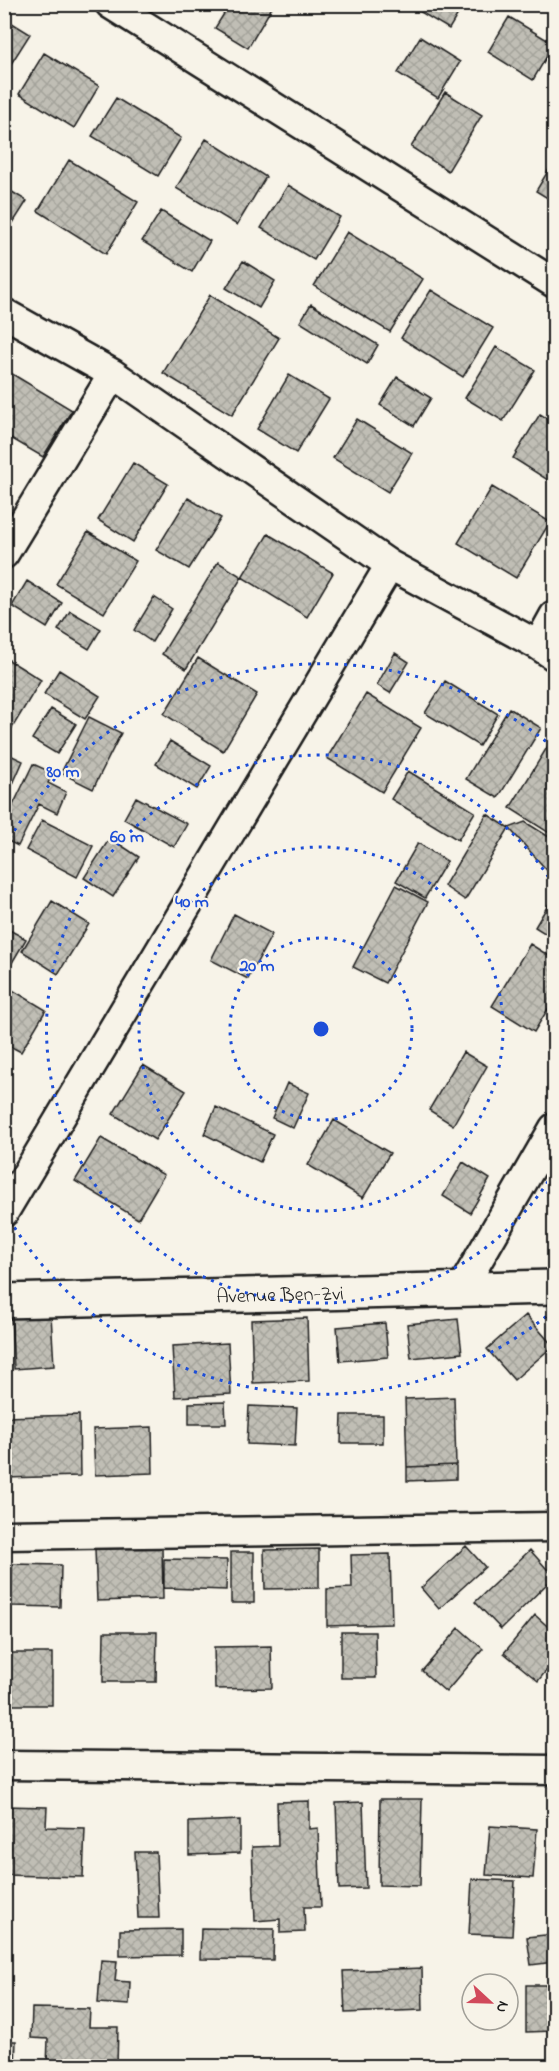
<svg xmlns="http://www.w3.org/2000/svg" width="559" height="2071" viewBox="0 0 559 2071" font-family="'Indie Flower',sans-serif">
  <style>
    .building { fill: url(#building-cross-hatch); stroke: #1c1c1c; stroke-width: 1.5 }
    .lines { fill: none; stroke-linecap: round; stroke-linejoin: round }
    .street-casing { stroke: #1c1c1c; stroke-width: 33 }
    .secondary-casing { stroke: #1c1c1c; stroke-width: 38 }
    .street { stroke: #f7f3e8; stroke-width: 28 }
    .secondary { stroke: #f7f3e8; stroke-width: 33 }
    .ring { fill: none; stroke: #1d4ed8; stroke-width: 3; stroke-dasharray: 3 6 }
    .labels { text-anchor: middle; stroke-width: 4.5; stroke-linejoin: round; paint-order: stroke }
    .street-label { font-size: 20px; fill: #1c1c1c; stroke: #f7f3e8 }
    .centre { fill: #1d4ed8; stroke: #f7f3e8; stroke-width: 3 }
    .ring-label { font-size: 18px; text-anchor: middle; font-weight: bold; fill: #1d4ed8; stroke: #f7f3e8; stroke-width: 4.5; stroke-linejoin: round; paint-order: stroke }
  </style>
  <defs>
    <pattern id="building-cross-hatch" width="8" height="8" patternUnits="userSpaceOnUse" patternTransform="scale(1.5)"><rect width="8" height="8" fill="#c0beb5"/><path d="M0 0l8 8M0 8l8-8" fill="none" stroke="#a4a39b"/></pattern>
  </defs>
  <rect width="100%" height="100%" fill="#f7f3e8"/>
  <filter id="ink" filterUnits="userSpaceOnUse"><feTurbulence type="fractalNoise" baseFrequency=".0167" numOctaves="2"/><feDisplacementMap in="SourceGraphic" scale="12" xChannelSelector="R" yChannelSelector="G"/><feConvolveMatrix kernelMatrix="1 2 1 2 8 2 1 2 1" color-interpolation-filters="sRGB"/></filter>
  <g filter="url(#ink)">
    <path class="building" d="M230 4H274L248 48 215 28Z
      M423 4H464L449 29 419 11Z
      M509 17 554 44 533 80 488 52Z
      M4 18 30 34 4 75Z
      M420 37 460 62 438 98 398 73Z
      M44 53 99 86 74 128 19 94Z
      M445 92 482 115 448 171 411 147Z
      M116 98 181 138 158 176 92 136Z
      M206 139 266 177 237 225 176 188Z
      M69 160 138 202 106 254 38 211Z
      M554 161V202L536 191Z
      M288 185 340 217 314 260 261 228Z
      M4 187 27 201 4 237Z
      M161 211 210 241 192 272 142 241Z
      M347 232 423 279 390 332 314 286Z
      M243 261 275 281 259 308 226 288Z
      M431 290 493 328 463 377 401 338Z
      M210 295 279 338 232 415 163 373Z
      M311 304 378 345 367 364 300 322Z
      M496 347 535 370 503 421 465 398Z
      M4 369 72 410 43 457 4 434Z
      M289 375 329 399 296 453 257 429Z
      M397 377 431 398 414 426 380 405Z
      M540 414 554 423V484L513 458Z
      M357 419 412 453 388 492 333 458Z
      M133 463 168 484 133 542 98 520Z
      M492 487 550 522 516 578 458 543Z
      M188 498 221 518 189 569 156 550Z
      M88 532 136 561 104 613 56 584Z
      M268 534 333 573 307 617 242 577Z
      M218 562 242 577 186 669 162 654Z
      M27 581 62 603 47 628 12 606Z
      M154 597 172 609 152 642 134 630Z
      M70 611 101 629 89 649 58 630Z
      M395 653 409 662 390 693 377 685Z
      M4 657 41 680 9 733 4 731Z
      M198 658 257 694 223 751 164 714Z
      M59 670 100 696 85 719 44 694Z
      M445 681 498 714 479 746 425 713Z
      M366 694 421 728 382 792 327 758Z
      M509 708 541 728 498 798 466 779Z
      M51 709 76 724 57 754 32 739Z
      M89 717 121 733 93 789 61 773Z
      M554 736V836L510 808Z
      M170 741 211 766 197 789 156 764Z
      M4 752 23 761 12 786 4 783Z
      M33 764 53 773 48 783 66 792 57 813 39 804 18 846 4 839V824Z
      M408 771 475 812 458 840 391 799Z
      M136 797 187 824 174 847 124 819Z
      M487 814 509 828 465 900 444 886Z
      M42 820 93 846 77 877 26 850Z
      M525 822 554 840V878L509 828Z
      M110 838 139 857 113 897 84 878Z
      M418 843 447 861 425 898 396 881Z
      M396 885 428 902 385 983 353 967Z
      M554 895V939L535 927Z
      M52 901 89 924 58 974 22 951Z
      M234 914 272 934 248 979 211 960Z
      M4 927 26 939 9 968 4 965Z
      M530 944 554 959V999L534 1032 492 1006Z
      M4 985 46 1010 21 1052 4 1043Z
      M463 1052 487 1066 453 1125 429 1110Z
      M143 1065 186 1091 155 1140 113 1114Z
      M287 1083 309 1093 293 1128 272 1118Z
      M216 1107 273 1134 260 1162 204 1134Z
      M334 1120 390 1153 363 1198 308 1165Z
      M101 1138 164 1175 138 1219 75 1181Z
      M463 1162 490 1179 470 1213 443 1196Z
      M51 1315 54 1366 14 1369 11 1317Z
      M526 1315 553 1346 514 1380 487 1349Z
      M307 1318 309 1381 253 1383 251 1320Z
      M458 1319 462 1353 411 1358 407 1324Z
      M385 1323 388 1357 340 1361 337 1327Z
      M228 1343 231 1394 175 1397 172 1346Z
      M454 1397 456 1465 407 1467 405 1399Z
      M225 1402 226 1424H189V1403Z
      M249 1406 297 1408 295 1446 247 1444Z
      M79 1415 80 1476 4 1478V1417Z
      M342 1415H383V1443H341Z
      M152 1427 153 1473 95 1475 93 1429Z
      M456 1465V1479L407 1481V1467Z
      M466 1546 485 1567 439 1609 421 1588Z
      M162 1547 163 1599 97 1601 95 1549Z
      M319 1549V1588L265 1589 264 1550Z
      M530 1550 554 1577 501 1629 475 1602Z
      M231 1552H254V1603H231Z
      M390 1554 392 1624 327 1626V1589L352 1588 351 1555Z
      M164 1559 227 1560 226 1590 164 1588Z
      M12 1564 61 1565 60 1607 11 1606Z
      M535 1615 554 1632V1661L538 1681 504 1653Z
      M459 1628 483 1649 446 1692 422 1671Z
      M104 1632H157L156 1682H103Z
      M341 1632H375L376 1678H341Z
      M271 1646 272 1688 215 1689 214 1647Z
      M9 1653H52V1705H9Z
      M380 1799H422L420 1886 379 1885Z
      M309 1801V1829L318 1828 321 1907H304L305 1932 280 1933V1919L255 1921 252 1847 278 1846 277 1802Z
      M363 1802 366 1888 339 1889 336 1803Z
      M4 1806 47 1807 46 1827 85 1828 83 1877 4 1875Z
      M240 1820V1853L189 1855V1822Z
      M490 1826 537 1829 533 1878 486 1875Z
      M135 1852H156L159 1918H138Z
      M472 1879 515 1881 512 1936 469 1934Z
      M201 1928 274 1929 273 1960 200 1959Z
      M181 1929V1955L120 1956V1930Z
      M554 1934V1962L531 1965 527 1937Z
      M101 1960 117 1961 115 1981 130 1982 129 2005 98 2003Z
      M422 1968 423 2010 345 2013 343 1971Z
      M526 1985H554V2031L526 2032Z
      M32 2008 90 2009 89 2027H118L117 2066H47L48 2039 31 2038Z
      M4 2041H16L15 2066H4Z"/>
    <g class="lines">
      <defs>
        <path id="street" d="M110 4 554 283
          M4 313 113 374 390 565 538 645 554 656
          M4 554 113 374
          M538 645 554 616
          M4 1212 390 565
          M462 1288 554 1128
          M4 1535 554 1527
          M4 1765 554 1770"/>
        <g id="secondary">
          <path id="s1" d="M4 1301 554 1287"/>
        </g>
      </defs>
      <use href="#street" class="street-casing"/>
      <use href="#secondary" class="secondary-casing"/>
      <use href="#street" class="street"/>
      <use href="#secondary" class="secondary"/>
    </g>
  </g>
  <g class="ring">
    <circle cx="321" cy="1029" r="91"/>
    <circle cx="321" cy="1029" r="182"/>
    <path d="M553 1174A274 274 0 1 1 553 884"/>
    <path d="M553 1311A365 365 0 0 1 5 1212M5 846A365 365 0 0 1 553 747"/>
  </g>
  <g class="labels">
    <g class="street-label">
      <text dy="7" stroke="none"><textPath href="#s1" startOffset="276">Avenue Ben-Zvi</textPath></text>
    </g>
  </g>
  <circle cx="321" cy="1029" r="9" class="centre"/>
  <g class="ring-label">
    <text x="63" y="777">80 m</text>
    <text x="127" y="842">60 m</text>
    <text x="192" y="907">40 m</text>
    <text x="257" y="971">20 m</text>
  </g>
  <rect width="559" height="2071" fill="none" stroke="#f7f3e8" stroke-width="24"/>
  <rect x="12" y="12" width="535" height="2047" fill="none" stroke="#1c1c1c" stroke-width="2" filter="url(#ink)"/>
  <g transform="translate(490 2002) rotate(112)"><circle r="28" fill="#f7f3e8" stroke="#9f9d96" stroke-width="1.5"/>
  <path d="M0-4.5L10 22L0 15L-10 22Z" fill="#d1495b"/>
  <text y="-9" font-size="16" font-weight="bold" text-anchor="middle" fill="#1c1c1c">N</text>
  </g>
</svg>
